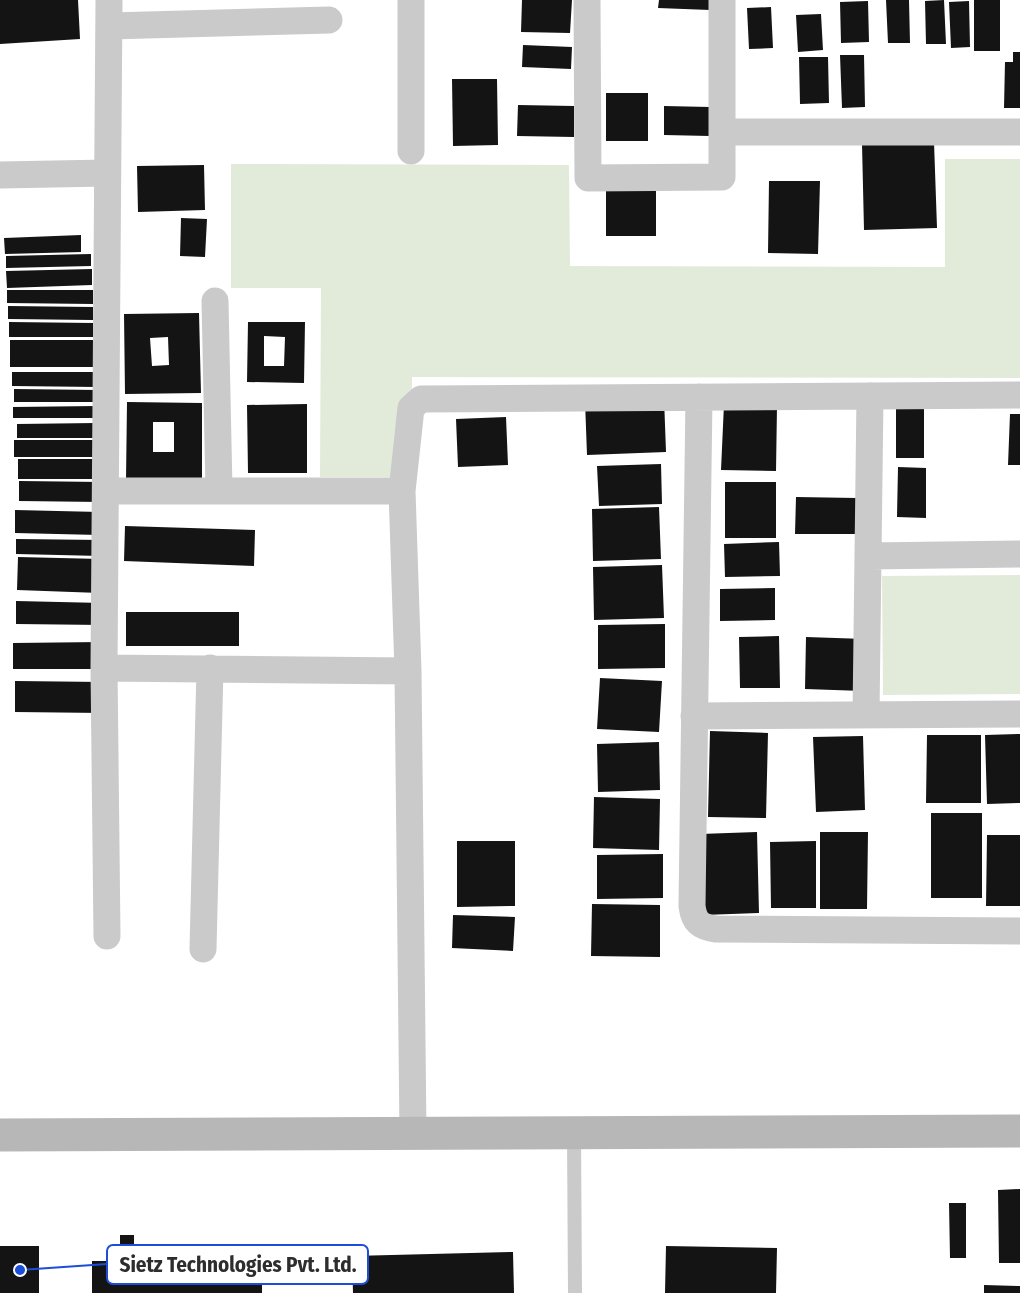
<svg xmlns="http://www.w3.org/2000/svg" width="1020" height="1293" viewBox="0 0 1020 1293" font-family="'Fira Sans Condensed',sans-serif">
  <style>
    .green { fill: #e2ebda }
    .building { fill: #141414; fill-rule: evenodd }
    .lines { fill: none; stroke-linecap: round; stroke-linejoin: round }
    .lane { stroke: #cacaca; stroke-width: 14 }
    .street { stroke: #cacaca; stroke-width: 27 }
    .secondary { stroke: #b7b7b7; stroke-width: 33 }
    .leader { fill: none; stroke: #1d4ed8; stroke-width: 2 }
    .callout-dot { fill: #1d4ed8; stroke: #fff; stroke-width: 2 }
    .callout { fill: #fff; stroke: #1d4ed8; stroke-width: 2 }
    .callout-label { font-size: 21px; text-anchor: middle; font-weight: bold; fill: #2d2d2d }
  </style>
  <rect width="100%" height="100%" fill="#fff"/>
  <path class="green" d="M945 159H1020V378L412 377 411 477H320L321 288H231V164L569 165 570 266 945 267Z
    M1020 575V694L883 695 882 576Z"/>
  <path class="building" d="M0 0H78L80 39 0 44Z
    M522 0H572L570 33 521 32Z
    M659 0H711L710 10 658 8Z
    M886 0H909L910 43H888Z
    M944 0 946 44H926L925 1Z
    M974 0H1000V51H974Z
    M868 1 869 42 841 43 840 2Z
    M969 1 970 47 951 48 949 2Z
    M771 7 773 48 749 49 747 8Z
    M821 14 823 50 798 52 796 15Z
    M523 45 572 47 571 69 522 67Z
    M1013 52H1020V108H1004L1005 62H1013Z
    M840 55H864L865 107 842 108Z
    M799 57H828L829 103 800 104Z
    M452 79H497L498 145 453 146Z
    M606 93H648V141H606Z
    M518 105 574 106V137L517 136Z
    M664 106 710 107V136L664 135Z
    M934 142 937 228 864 230 862 144Z
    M204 165 205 210 138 212 137 166Z
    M769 181H820L818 254 768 253Z
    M606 186H656V236H606Z
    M181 218 207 219 205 257 180 256Z
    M81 235V252L5 254 4 238Z
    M91 254V266L6 268V256Z
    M92 269V285L7 288 6 271Z
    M7 290H93V304L7 303Z
    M8 306 93 307V320L8 319Z
    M199 313 201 393 125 394 124 314ZM168 337 169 365 152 366 150 338Z
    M9 322 93 323V337H9Z
    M248 322H305L304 383 247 382ZM264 336 285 337 284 366H264Z
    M10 340H95V367H10Z
    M12 372H97V387L12 386Z
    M14 389 98 390V402H14Z
    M664 398 666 452 587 455 585 401Z
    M127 402 202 403V480H126ZM153 422H174V452H153Z
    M307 404V473H248L247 405Z
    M724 404 777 406 776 471 721 470Z
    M97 406V418H13V407Z
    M896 407H924V458H896Z
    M1010 414H1020V465H1008Z
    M506 417 508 465 458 467 456 419Z
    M96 423V438H17V424Z
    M14 440H95V457H14Z
    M18 459H95V479H18Z
    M661 464 662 504 599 506 597 466Z
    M898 467 926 468V518L897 517Z
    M19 481 102 482V502L19 501Z
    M725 482H776V538H725Z
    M796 497 857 498 856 534H795Z
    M659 507 661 559 593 561 592 509Z
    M15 510 100 512 99 535 15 533Z
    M125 526 255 530 254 566 124 561Z
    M16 539 102 540 101 556 16 554Z
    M779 542 780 576 725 577 724 544Z
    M18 557 101 559 100 593 17 590Z
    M662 565 664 618 594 620 593 567Z
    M775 588V620L720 621V589Z
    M16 601 103 603V625L16 624Z
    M126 612H239V646H126Z
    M665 624V668L598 669V625Z
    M779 636 780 688H740L739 637Z
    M806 637 865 639 863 691 805 689Z
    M101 642 102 669H13V643Z
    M600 678 662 681 659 732 597 729Z
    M15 681 103 682V713L15 712Z
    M710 731 768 733 766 818 708 817Z
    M1020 734V803L987 804 985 735Z
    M927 735H981V803H926Z
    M863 736 865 810 816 812 813 737Z
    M659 742 660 790 598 792 597 744Z
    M594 797 660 799 659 850 593 848Z
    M931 813H982V898H931Z
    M757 832 759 913 703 915 700 834Z
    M820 832H868L867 909H820Z
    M987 835H1020V906H986Z
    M457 841H515V906L457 907Z
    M816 841V908H771L770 842Z
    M663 854V898L597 899V855Z
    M592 904 660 905V957L591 956Z
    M453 915 515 917 513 951 452 948Z
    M1020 1189V1263H999L998 1190Z
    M949 1203H966V1258H950Z
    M120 1235H134V1261L262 1262V1293H92V1261H120Z
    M0 1246H39V1293H0Z
    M666 1246 777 1248 776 1293H665Z
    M513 1252 514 1293H353L352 1256Z
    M984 1285 1020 1286V1293H984Z"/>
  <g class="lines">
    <path class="lane" d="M574 1133 575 1293"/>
    <path class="street" d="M587 0 588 178 722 177V0
      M110 26 329 20
      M722 132H1020
      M411 151V0
      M0 175 107 173
      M215 301 219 490
      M699 397 692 906C694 922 700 927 716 929L1020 931
      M107 491H402
      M868 556 1020 554
      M104 668 408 671
      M866 715 870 396
      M694 716 1020 714
      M107 936 104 668 109 0
      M203 949 210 668
      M413 1134 408 671 402 491 411 408 421 399 1020 395"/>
    <path class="secondary" d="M0 1135 1020 1131"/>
  </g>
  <path class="leader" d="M20 1270L107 1264"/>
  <circle class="callout-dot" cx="20" cy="1270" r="6"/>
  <rect class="callout" x="107" y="1245" width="261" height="39" rx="6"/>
  <g class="callout-label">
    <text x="238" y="1272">Sietz Technologies Pvt. Ltd.</text>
  </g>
</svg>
